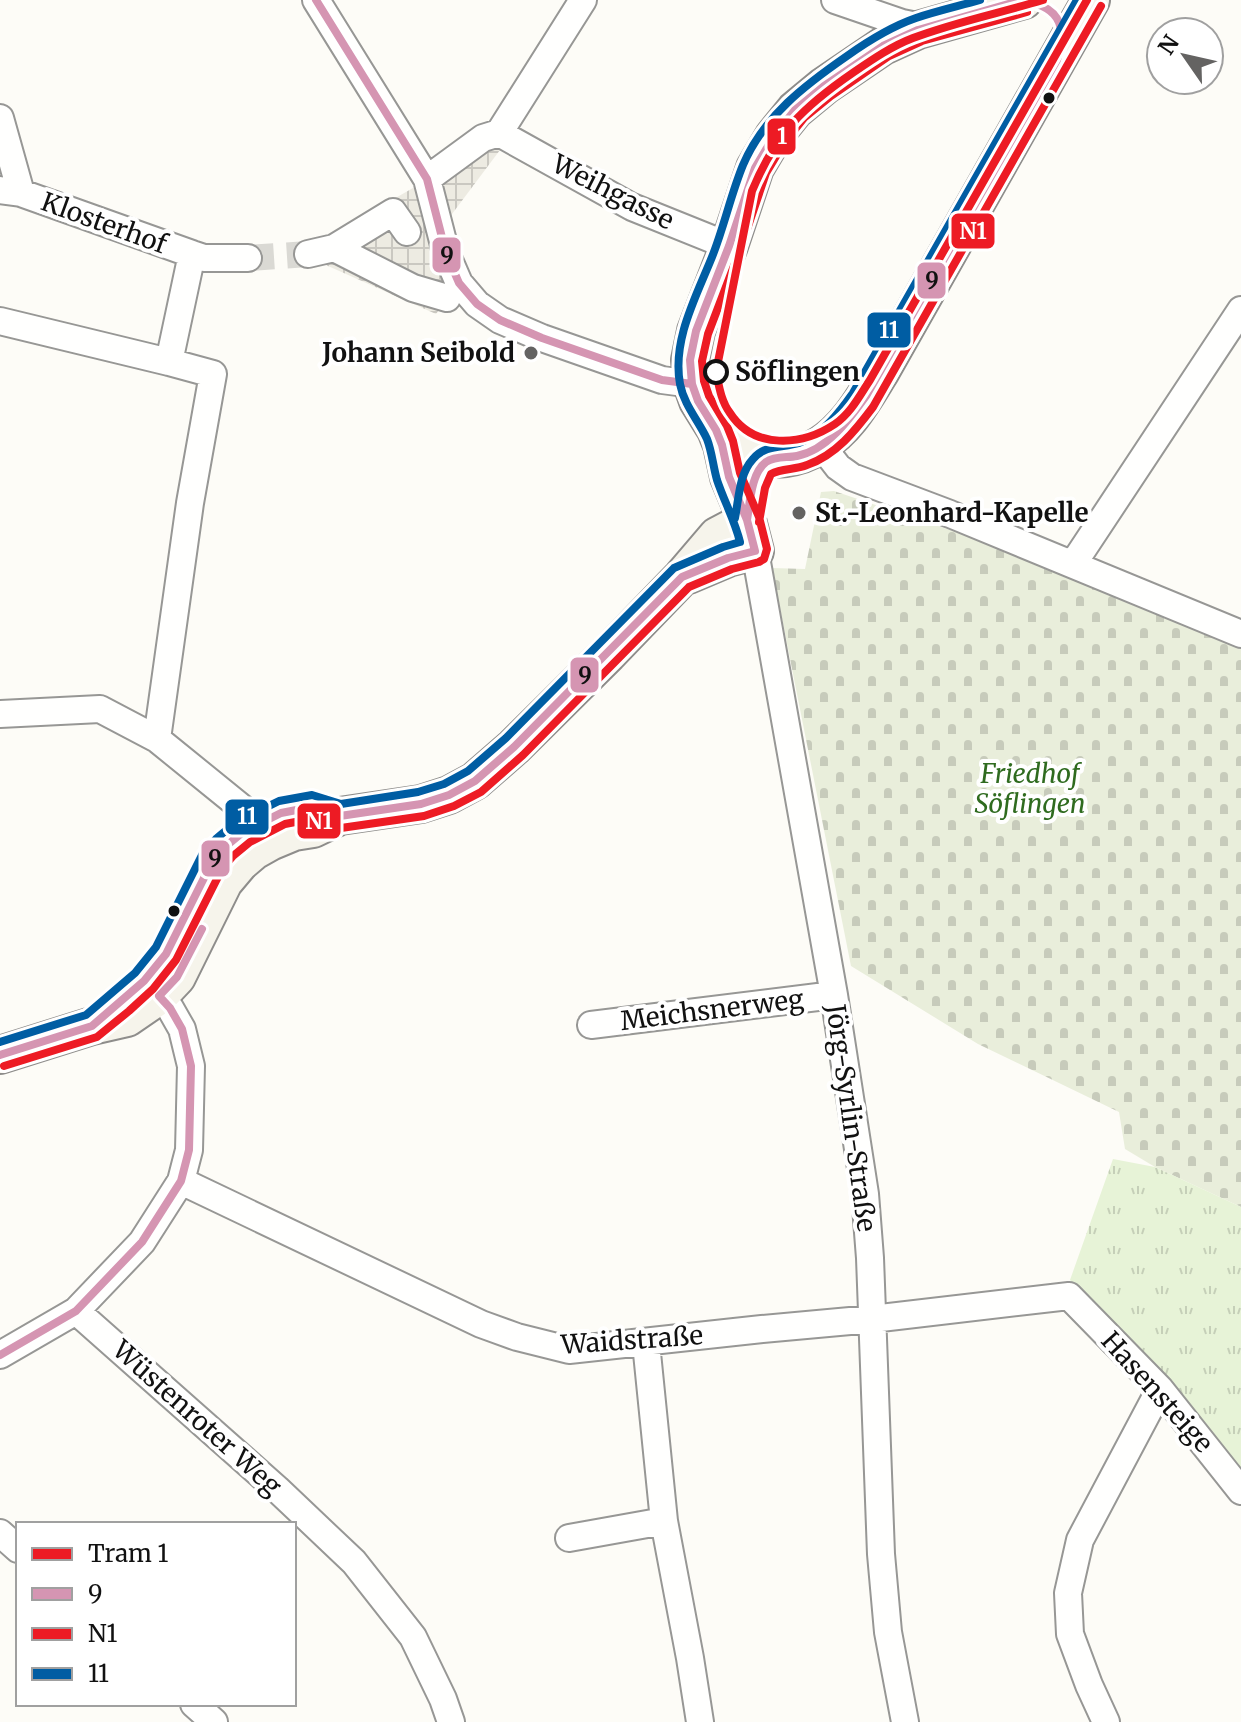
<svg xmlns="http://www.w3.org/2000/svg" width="1241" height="1722" viewBox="0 0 1241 1722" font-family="Merriweather,serif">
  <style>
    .cemetery { fill: url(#cemetery-stones) }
    .park { fill: url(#park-tufts) }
    .plaza { fill: url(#plaza-grid) }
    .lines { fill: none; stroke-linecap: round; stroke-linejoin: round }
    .street-tunnel { stroke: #dad9d4; stroke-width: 26; stroke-dasharray: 26 13; stroke-linecap: butt }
    .street-casing { stroke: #979795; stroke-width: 30 }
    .secondary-casing { stroke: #8e8d8b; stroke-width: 40 }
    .street { stroke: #fffffe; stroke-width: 26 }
    .secondary { stroke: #f6f4eb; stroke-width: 36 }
    .bus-1-casing { stroke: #fff; stroke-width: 14 }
    .bus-2-casing { stroke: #fff; stroke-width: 14 }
    .bus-3-casing { stroke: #fff; stroke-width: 14 }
    .bus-1 { stroke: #d595b2; stroke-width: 8 }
    .bus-2 { stroke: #ed1b24; stroke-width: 8 }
    .bus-3 { stroke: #005da3; stroke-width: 8 }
    .tram-1-casing { stroke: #fff; stroke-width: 14 }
    .tram-1 { stroke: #ed1b24; stroke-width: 8 }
    .bus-dot { fill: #111; stroke: #fff; stroke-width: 3 }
    .poi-dot { fill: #646362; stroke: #fff; stroke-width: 3 }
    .stop-dot { fill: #fff; stroke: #111; stroke-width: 4 }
    .labels { text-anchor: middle; stroke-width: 8; stroke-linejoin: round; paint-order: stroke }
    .street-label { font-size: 26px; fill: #111; stroke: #fff }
    .poi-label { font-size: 26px; font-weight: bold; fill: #111; stroke: #fff; text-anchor: end }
    .stop-label { font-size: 26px; font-weight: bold; fill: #111; stroke: #fff; text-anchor: start }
    .park-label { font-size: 26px; font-style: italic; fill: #2f6b1f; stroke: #fff }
    .line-badge { stroke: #fff; stroke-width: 3 }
    .badge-label { font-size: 22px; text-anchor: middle; font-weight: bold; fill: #fff }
    .pale-badge-label { font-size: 22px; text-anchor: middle; font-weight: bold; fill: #111 }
  </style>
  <defs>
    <pattern id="cemetery-stones" width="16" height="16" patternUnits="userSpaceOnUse" patternTransform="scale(2)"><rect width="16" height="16" fill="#e9eedb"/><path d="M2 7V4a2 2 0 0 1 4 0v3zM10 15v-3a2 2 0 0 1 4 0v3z" fill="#c7cbbb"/></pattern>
    <pattern id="park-tufts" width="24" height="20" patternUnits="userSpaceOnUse" patternTransform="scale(2)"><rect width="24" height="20" fill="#e7f3d7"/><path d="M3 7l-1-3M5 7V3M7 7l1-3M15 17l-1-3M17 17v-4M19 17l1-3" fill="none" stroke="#c5cfb8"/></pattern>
    <pattern id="plaza-grid" width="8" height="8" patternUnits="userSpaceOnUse" patternTransform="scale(2)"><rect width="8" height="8" fill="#edebe2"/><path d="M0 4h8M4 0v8" fill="none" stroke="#cac8c1"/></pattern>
  </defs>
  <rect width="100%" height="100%" fill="#fdfcf7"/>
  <path class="cemetery" d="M834 491 959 533 1069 575 1241 649V1207L1155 1167 1125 1149 1119 1112 978 1044 851 966 772 568 805 569 821 492Z"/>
  <path class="park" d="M1113 1159 1155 1167 1241 1207V1475L1169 1385 1070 1280Z"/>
  <path class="plaza" d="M483 138 500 150 440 230 459 283 436 314 310 258 306 249 427 180Z"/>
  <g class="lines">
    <path class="street-tunnel" d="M248 258 308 254"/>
    <defs>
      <path id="street" d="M316 0 427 179 446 253 459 283 477 304 500 320 542 338 662 380 692 384
        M835 0 902 23 927 28
        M0 118 21 193
        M499 133 632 207 729 246
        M427 179 483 138 499 133 583 0
        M0 190 21 193 192 254 169 362 0 321
        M334 248 413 288 447 298
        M192 254 204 258H248
        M308 254 334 248 393 212 407 232
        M821 445 838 467 852 477 950 514 1241 634
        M755 551 834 995 865 1194 870 1258 881 1554 888 1632 905 1722
        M1073 564 1241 310
        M0 714 100 709 157 739 247 812 270 842
        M157 739 190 503 213 374 169 362
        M591 1025 834 995
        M181 1181 481 1324 517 1337 569 1350 762 1329 872 1319 1069 1296 1160 1389 1241 1491
        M76 1311 277 1489 354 1562 413 1637 443 1699 451 1722
        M646 1343 664 1521 690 1658 700 1722
        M0 1355 76 1311 142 1242 181 1181 189 1150 191 1066 182 1029 170 1008 144 981
        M0 1533 18 1549
        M569 1538 664 1521
        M194 1704 214 1722
        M1106 1722 1089 1685 1070 1634 1068 1593 1080 1540 1160 1389"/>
      <path id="secondary" d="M716 430C759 475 813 464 850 418 862 403 871 387 881 371L1091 0
        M688 575 728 558 755 551 747 520 729 477 722 445 716 430 698 401 692 384 690 360 696 331 729 246 755 168 774 136 795 110 824 86 883 46 918 30 1024 0
        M0 1055 92 1026 127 1018 159 996 177 977 224 882 240 863 254 851 270 842 294 832 313 829 340 816 421 804 449 795 475 781 514 747 608 654 682 577 717 536 747 520"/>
    </defs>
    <use href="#street" class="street-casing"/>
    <use href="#secondary" class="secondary-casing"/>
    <use href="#street" class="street"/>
    <use href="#secondary" class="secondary"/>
    <defs>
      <path id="bus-1" d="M316 0 427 179 446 253 459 283 477 304 500 320 542 338 662 380 692 384
        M1019 1C1057 4 1069 24 1057 60L866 396C849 420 827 450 797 456 787 458 775 456 766 462 751 473 750 503 747 520L729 477 722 445 716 430 698 401 692 384 690 360 696 331 729 246 755 168 774 136 795 110 824 86 883 46 918 30Z
        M0 1055 92 1026 144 981 166 954 212 862 225 847 243 832 281 813 312 807 340 816 421 804 449 795 475 781 514 747 682 577 728 558 755 551 747 520
        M0 1355 76 1311 142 1242 181 1181 189 1150 191 1066 182 1029 170 1008 159 996 177 977 202 929"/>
      <path id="bus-2" d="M759 522 765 488 771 474C782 468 795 470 807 465 836 455 855 431 873 407L1101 6
        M4 1066 97 1037 129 1011 153 989 176 960 222 869 233 856 250 842 285 824 311 819 341 828 424 816 454 806 481 792 523 755 689 587 732 569 759 562 764 559 767 549 759 517 740 473 733 441 727 426 709 396 704 381 702 361 708 334 740 250 766 173 784 143 804 118 831 96 889 56 922 41 1027 12"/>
      <path id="bus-3" d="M735 518C739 498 739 474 753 459 765 444 783 448 799 443 822 435 839 413 853 393L1077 0
        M0 1042 86 1015 135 973 156 947 202 855 217 838 236 822 279 801 312 795 341 804 418 792 444 784 468 771 506 738 674 568 723 547 740 542C735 521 724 501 717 480 713 466 712 452 707 439 698 420 684 405 680 384 672 340 696 297 712 257 724 227 731 194 743 165 764 116 805 85 847 56 868 41 890 27 916 18 937 11 959 6 980 0"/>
    </defs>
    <use href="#bus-1" class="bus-1-casing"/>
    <use href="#bus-2" class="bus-2-casing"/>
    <use href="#bus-3" class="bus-3-casing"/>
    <use href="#bus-1" class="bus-1"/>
    <use href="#bus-2" class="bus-2"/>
    <use href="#bus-3" class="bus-3"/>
    <defs>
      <path id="tram-1" d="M1043 0C1000 13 955 22 913 38 892 46 873 59 854 72 803 107 776 133 752 191L716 372C719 386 721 401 730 413 754 450 802 446 835 424 851 413 860 395 870 380L1087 0"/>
    </defs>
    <use href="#tram-1" class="tram-1-casing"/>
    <use href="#tram-1" class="tram-1"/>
  </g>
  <g class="bus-dot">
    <circle cx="1049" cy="98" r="7"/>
    <circle cx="174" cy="911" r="7"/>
  </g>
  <g class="poi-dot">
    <circle cx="531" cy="353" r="8"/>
    <circle cx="799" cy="513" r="8"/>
  </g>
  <circle class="stop-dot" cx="716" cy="372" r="11"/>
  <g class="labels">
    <g class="street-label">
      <text transform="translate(613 192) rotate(27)" y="9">Weihgasse</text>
      <text transform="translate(104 223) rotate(20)" y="9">Klosterhof</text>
      <text transform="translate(712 1010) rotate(-7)" y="9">Meichsnerweg</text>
      <text transform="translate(851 1118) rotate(82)" y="9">Jörg-Syrlin-Straße</text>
      <text transform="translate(632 1340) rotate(-4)" y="9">Waidstraße</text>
      <text transform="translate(1157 1392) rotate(48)" y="9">Hasensteige</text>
      <text transform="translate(197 1418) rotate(42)" y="9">Wüstenroter Weg</text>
    </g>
    <g class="poi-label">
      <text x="515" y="362">Johann Seibold</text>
      <text x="815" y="522" text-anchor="start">St.-Leonhard-Kapelle</text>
    </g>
    <g class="stop-label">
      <text x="735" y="381">Söflingen</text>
    </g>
    <g class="park-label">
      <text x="1030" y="783">Friedhof<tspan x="1030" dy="30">Söflingen</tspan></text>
    </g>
  </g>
  <g class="line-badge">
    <rect x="766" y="117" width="31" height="39" rx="8" fill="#ed1b24"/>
    <rect x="950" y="212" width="46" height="38" rx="8" fill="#ed1b24"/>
    <rect x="431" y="236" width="31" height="38" rx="8" fill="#d595b2"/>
    <rect x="916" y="261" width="31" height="39" rx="8" fill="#d595b2"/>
    <rect x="866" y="311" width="46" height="38" rx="8" fill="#005da3"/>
    <rect x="569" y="656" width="31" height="38" rx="8" fill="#d595b2"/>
    <rect x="224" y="798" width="46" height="38" rx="8" fill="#005da3"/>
    <rect x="296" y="802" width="46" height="38" rx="8" fill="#ed1b24"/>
    <rect x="200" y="839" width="31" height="39" rx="8" fill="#d595b2"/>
  </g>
  <g class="badge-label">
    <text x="782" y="144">1</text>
    <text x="973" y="239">N1</text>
    <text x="889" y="338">11</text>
    <text x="247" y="824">11</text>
    <text x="319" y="829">N1</text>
  </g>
  <g class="pale-badge-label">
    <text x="447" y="263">9</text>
    <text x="932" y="288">9</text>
    <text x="585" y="683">9</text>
    <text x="215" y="866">9</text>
  </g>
  <rect x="16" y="1522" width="280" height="184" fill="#ffffff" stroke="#a0a0a0" stroke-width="2"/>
  <rect x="32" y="1548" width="40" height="12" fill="#ed1b24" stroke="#a0a0a0" stroke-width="2"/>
  <text x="88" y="1562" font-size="24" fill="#111111">Tram 1</text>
  <rect x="32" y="1588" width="40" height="12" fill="#d595b2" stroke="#a0a0a0" stroke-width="2"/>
  <text x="88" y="1602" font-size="24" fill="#111111">9</text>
  <rect x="32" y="1628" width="40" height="12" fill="#ed1b24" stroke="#a0a0a0" stroke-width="2"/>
  <text x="88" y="1642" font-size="24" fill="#111111">N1</text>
  <rect x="32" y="1668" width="40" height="12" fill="#005da3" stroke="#a0a0a0" stroke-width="2"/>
  <text x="88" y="1682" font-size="24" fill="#111111">11</text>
  <g transform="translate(1185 56) rotate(304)"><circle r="38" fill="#ffffff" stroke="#a0a0a0" stroke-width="2"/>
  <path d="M0-6L14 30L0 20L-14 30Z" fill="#646362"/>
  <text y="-12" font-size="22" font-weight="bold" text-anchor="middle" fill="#111111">N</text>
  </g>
</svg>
